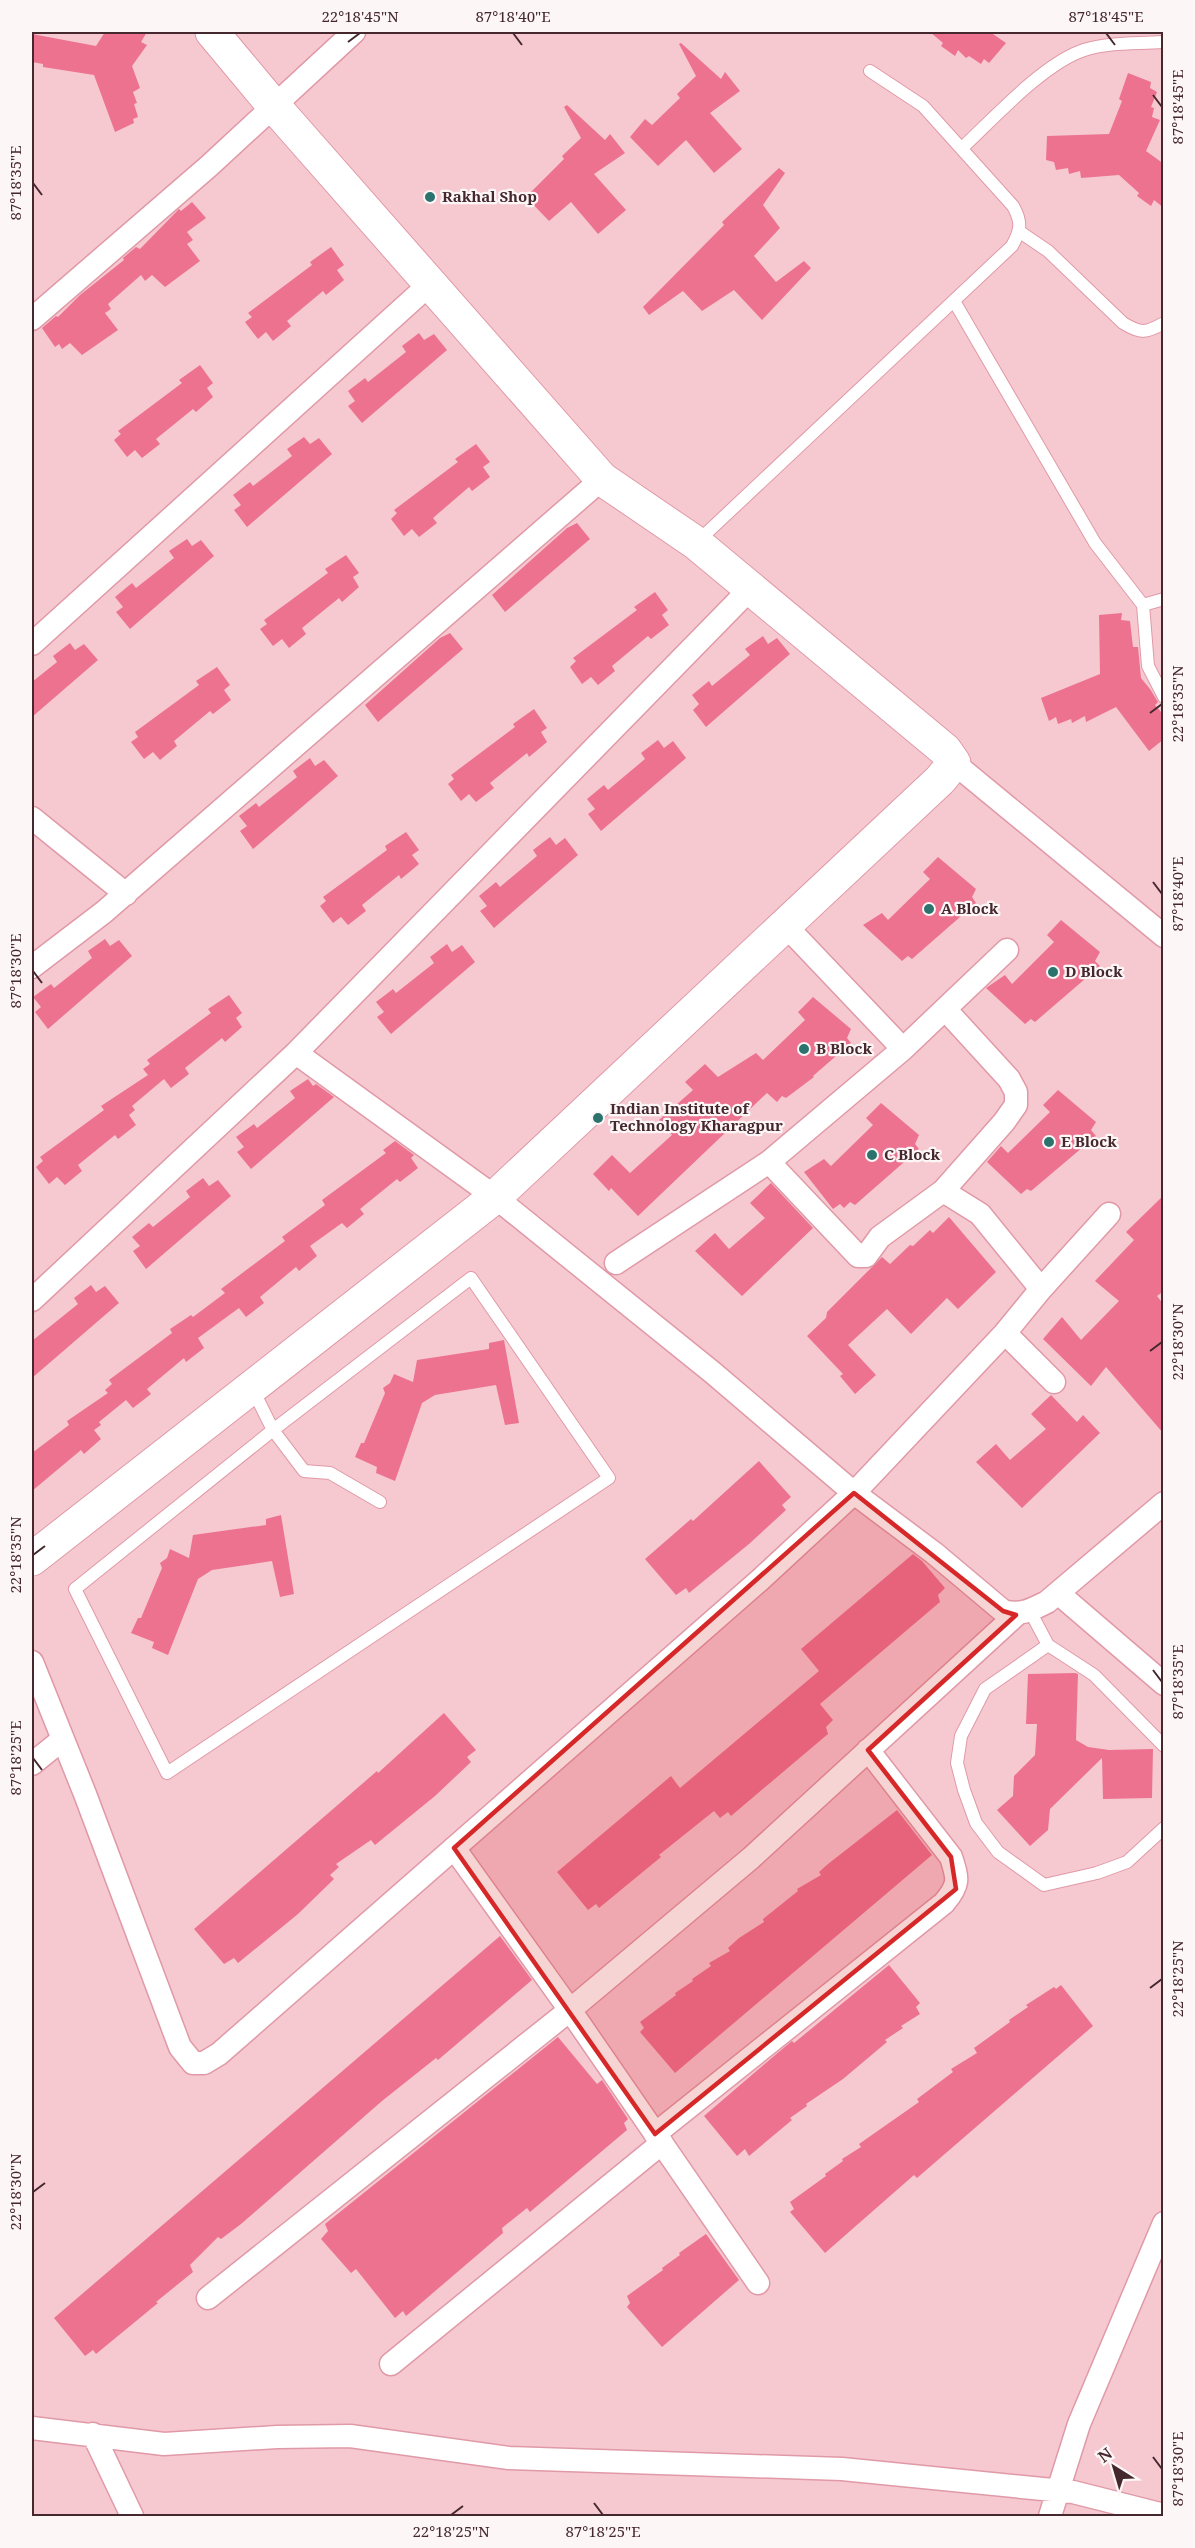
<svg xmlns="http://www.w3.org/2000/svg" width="1195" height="2548" viewBox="0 0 1195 2548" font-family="'Noto Serif',serif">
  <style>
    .building { fill: #ec7290 }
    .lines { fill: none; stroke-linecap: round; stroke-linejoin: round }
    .lane-casing { stroke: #e099a7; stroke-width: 14 }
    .street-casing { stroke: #e099a7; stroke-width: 25 }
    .secondary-casing { stroke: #e099a7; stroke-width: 35 }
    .lane { stroke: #fff; stroke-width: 12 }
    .street { stroke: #fff; stroke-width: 22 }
    .secondary { stroke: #fff; stroke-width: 33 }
    .marked { fill: #d62828; fill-opacity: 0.2; stroke: #d62828; stroke-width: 4.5; stroke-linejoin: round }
    .ticks { fill: none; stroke: #44282e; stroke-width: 2 }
    .poi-dot { fill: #2b736c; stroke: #fdf6f7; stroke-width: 2 }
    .labels { text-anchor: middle; stroke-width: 4.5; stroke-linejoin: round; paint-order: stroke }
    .poi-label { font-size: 15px; font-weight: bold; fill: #44282e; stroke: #fdf6f7; text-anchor: start }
    .neatline { fill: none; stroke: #44282e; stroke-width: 2 }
    .ticks-label { font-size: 15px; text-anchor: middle; fill: #44282e }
  </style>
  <rect width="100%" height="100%" fill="#f6c9d1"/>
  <path class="building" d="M105 32H147L141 42 147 45 132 66 140 88 133 92 137 103 134 104 138 117 133 119 134 123 115 132 94 75 43 67V64L32 62V34L96 46Z
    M930 32H990L1006 43 989 63 984 59 981 64 969 56 966 58 958 50 955 56 941 46 943 43Z
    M681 43 721 79 725 72 740 91 710 113 742 149 714 173 686 140 658 166 630 137 645 119 652 125 680 98 677 94 696 76 679 44Z
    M1128 73 1151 82 1150 88 1157 92 1151 107 1154 108 1152 117 1160 120 1146 151 1164 164V208L1154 200 1151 206 1137 196 1139 193 1119 175 1081 178 1080 171 1069 174 1068 168 1056 170 1054 162 1046 160 1047 136 1109 134 1122 101 1119 99Z
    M567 105 605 140 610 134 625 153 594 174 626 210 598 234 571 202 549 221 526 197 564 159 562 156 581 138 564 107Z
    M779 168 785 173 763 205 780 228 754 256 776 282 804 261 811 268 762 320 734 290 702 311 683 291 649 315 643 307 724 225 722 222Z
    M192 202 206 218 187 232 193 240 187 244 200 261 165 287 152 275 145 281 141 275 108 304 111 309 105 313 118 330 82 355 70 343 62 349 59 344 55 347 42 328 56 316 58 317 80 295 124 260 123 258 136 247 140 249 179 209 181 211Z
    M331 247 344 265 337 270 344 280 326 295 323 291 287 321 291 326 273 341 266 332 258 339 245 322 252 317 248 313 312 265 310 262Z
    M419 333 424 340 434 334 447 350 362 423 348 406 355 401 348 391 365 378 368 382 406 352 402 346Z
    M200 365 213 383 207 388 213 397 196 412 193 409 156 439 160 444 142 458 135 450 127 457 114 440 121 434 118 431 182 383 179 380Z
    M304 437 310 444 319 438 332 454 247 527 234 510 241 505 233 495 250 482 253 486 292 456 287 449Z
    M476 444 490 462 483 467 490 477 472 491 469 487 433 518 437 523 419 537 412 529 404 536 391 519 397 513 394 510 458 462 455 459Z
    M577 523 590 539 505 612 492 595 567 528Z
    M187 539 192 546 201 540 214 556 130 629 116 612 123 607 115 597 132 583 136 588 174 558 169 551Z
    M346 555 359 573 353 577 359 587 342 602 339 598 302 628 306 634 289 648 282 639 273 646 260 629 267 624 264 620 328 573 325 569Z
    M655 592 668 610 662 615 669 625 651 639 648 636 612 666 615 671 598 685 591 677 582 684 570 667 576 661 573 658 637 610 634 607Z
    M1122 613 1121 620 1130 621 1133 647H1138L1141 678 1150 689 1158 702 1155 705 1161 712 1164 718V739L1149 751 1116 707 1086 722 1085 716 1072 723 1071 719 1058 724 1056 717 1049 721 1041 698 1100 674 1099 615Z
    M450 633 463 649 378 722 365 705 440 638Z
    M763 636 768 644 777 638 790 654 706 727 693 710 699 704 692 695 709 681 712 686 750 655 745 649Z
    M70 643 75 650 84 644 98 660 32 717V682L57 662 53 656Z
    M217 667 230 685 224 690 231 700 213 714 210 711 174 741 177 746 160 760 153 752 144 759 131 742 138 737 135 732 199 685 196 681Z
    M534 709 547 728 541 732 547 742 529 757 527 753 490 783 494 788 476 802 469 794 461 801 448 784 454 779 451 775 515 727 513 724Z
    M658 740 664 748 673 741 686 758 601 831 588 814 595 809 587 799 604 785 608 790 645 759 641 753Z
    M310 758 315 766 324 760 338 776 253 849 240 831 247 826 239 816 256 803 259 807 297 777 293 771Z
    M406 832 419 850 412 855 419 864 401 879 399 875 362 905 366 911 348 925 341 917 333 923 320 906 326 901 323 897 387 850 385 846Z
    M550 837 556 845 565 838 578 855 494 928 480 911 487 906 479 896 496 882 500 887 537 856 533 850Z
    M938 857 976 889 972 897 976 903 912 959 908 956 902 961 863 925 882 913 888 920 930 879 923 872Z
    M1061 920 1100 952 1095 961 1100 966 1035 1022 1031 1019 1025 1024 986 988 1005 975 1012 984 1054 942 1047 935Z
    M105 939 110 946 119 940 132 956 48 1029 35 1012 41 1007 33 997 51 984 54 988 92 958 88 951Z
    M447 944 452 952 462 945 475 962 391 1034 377 1017 384 1012 376 1002 393 989 396 993 434 963 430 957Z
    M229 995 242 1013 236 1018 242 1027 225 1042 222 1038 185 1068 189 1074 171 1088 164 1079 132 1106 135 1110 129 1115 136 1125 118 1139 115 1135 78 1165 82 1171 65 1185 57 1177 49 1184 36 1167 43 1161 40 1157 104 1110 101 1106 148 1075 143 1069 150 1064 147 1060 211 1013 208 1009Z
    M813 997 851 1029 847 1038 851 1043 813 1076 814 1077 786 1098 782 1096 777 1102 767 1093 638 1216 611 1188 609 1191 593 1174 612 1155 630 1173 672 1135 659 1120 693 1090 685 1082 705 1064 718 1077 756 1053 763 1060 805 1020 798 1012Z
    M308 1079 313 1086 316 1084 334 1097 251 1169 237 1152 244 1147 236 1137 254 1124 257 1128 295 1098 290 1091Z
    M1058 1090 1096 1122 1091 1130 1096 1136 1031 1191 1027 1189 1021 1194 987 1162 1001 1146 1008 1153 1050 1112 1043 1105Z
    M881 1103 919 1135 915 1144 919 1149 855 1205 850 1202 844 1208 840 1204 833 1209 804 1172 824 1159 831 1166 873 1125 866 1118Z
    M395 1141 414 1155 411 1158 418 1168 400 1182 397 1179 360 1209 364 1214 347 1228 342 1223 310 1246 317 1256 299 1271 296 1267 260 1297 264 1303 246 1317 239 1308 198 1338 204 1348 186 1362 184 1358 147 1389 151 1394 133 1408 126 1400 99 1422 101 1425 94 1430 101 1439 84 1454 81 1450 32 1491V1453L69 1425 67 1421 108 1393 105 1390 112 1384 109 1380 172 1333 170 1329 191 1315 193 1317 225 1293 221 1289 285 1241 282 1237 325 1205 322 1200 386 1153 383 1150Z
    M203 1178 209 1186 218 1180 231 1196 146 1269 133 1251 140 1246 132 1237 149 1223 153 1227 190 1197 186 1191Z
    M771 1183 813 1228 742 1296 695 1251 715 1233 729 1249 765 1218 750 1203Z
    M1164 1195V1291L1157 1296 1164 1305V1434L1106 1367 1091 1386 1043 1339 1062 1317 1081 1340 1119 1301 1095 1281 1134 1240 1126 1232Z
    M949 1217 996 1272 958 1309 947 1298 911 1334 887 1309 848 1345 876 1375 855 1394 840 1376 843 1374 807 1336 826 1318 827 1312 882 1257 890 1264 910 1245 913 1246 930 1230 933 1233Z
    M91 1285 96 1292 105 1286 119 1303 32 1378V1341L78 1304 74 1298Z
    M504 1340 519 1423 505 1425 496 1385 435 1395 422 1403 395 1481 376 1473 377 1467 355 1457 361 1443H364L385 1393 383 1388 390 1383 394 1374 413 1382 417 1360 489 1349V1343Z
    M1051 1395 1077 1422 1083 1415 1100 1433 1022 1508 976 1462 996 1444 1010 1460 1046 1429 1031 1414Z
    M759 1461 791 1497 782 1505 786 1510 749 1544 689 1593 686 1588 676 1595 645 1559 691 1519 693 1521Z
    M281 1515 294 1594 280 1597 272 1561 212 1570 198 1579 168 1655 152 1648 154 1642 131 1633 138 1618H141L162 1568 160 1563 167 1558 170 1549 189 1558 193 1535 266 1525V1519Z
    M913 1554 922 1561 945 1588 938 1595 940 1602 820 1704 833 1720 826 1727 828 1734 731 1816 728 1812 720 1818 714 1811 659 1855 661 1857 599 1908 596 1904 588 1910 557 1872 671 1776 680 1788 819 1671 801 1649Z
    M1075 1673 1078 1674 1076 1740 1088 1747 1109 1750 1153 1749 1152 1798 1103 1799 1102 1758 1050 1809 1048 1830 1030 1846 997 1810 1013 1796 1014 1776 1035 1755 1037 1724H1026L1028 1674Z
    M444 1713 476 1750 467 1757 471 1762 435 1796 375 1845 371 1840 336 1864 339 1867 330 1875 334 1879 298 1914 238 1963 234 1958 224 1964 194 1929 377 1771 378 1773Z
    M897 1810 932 1855 675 2073 640 2032 644 2028 640 2022 676 1995 675 1993 693 1981 692 1979 711 1966 709 1963 730 1951 728 1948 739 1938 764 1922 763 1919 798 1891 797 1889 821 1875 819 1872 828 1864Z
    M500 1936 532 1980 438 2060 436 2058 382 2101 241 2224 221 2239 218 2237 190 2265 193 2272 156 2302 158 2303 96 2354 93 2350 85 2356 54 2318Z
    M889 1965 920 2003 916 2007 920 2014 901 2026 903 2028 885 2040 887 2042 843 2079 806 2104 807 2106 790 2118 792 2120 749 2156 745 2149 737 2156 704 2116 774 2056 792 2041 794 2043Z
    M1061 1985 1093 2026 917 2178 914 2175 825 2253 790 2212 794 2209 790 2202 826 2176 825 2174 843 2161 842 2159 861 2147 859 2144 919 2102 917 2099 953 2072 951 2069 977 2053 974 2048 1010 2022 1009 2020 1028 2007 1026 2005 1054 1987 1056 1989Z
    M558 2037 597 2084 602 2080 628 2119 624 2123 627 2130 530 2212 527 2208 502 2228 503 2233 406 2316 403 2311 395 2318 356 2269 351 2273 321 2239 328 2231 325 2224Z
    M706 2234 739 2280 662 2347 627 2307 630 2303 627 2296 663 2270 662 2268 680 2255 679 2253Z"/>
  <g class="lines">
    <defs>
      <path id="lane" d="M962 148C993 119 1044 63 1084 50 1109 42 1137 44 1162 42
        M1020 232 1048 251 1123 323C1141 334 1146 333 1164 323
        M954 301 1095 543 1143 605 1148 666 1164 697
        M697 542 1012 246C1021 230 1022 222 1013 206L923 106 870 71
        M1143 605 1164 599
        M471 1278 609 1478 167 1773 75 1589 273 1430Z
        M252 1388 273 1430 304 1471 330 1473 380 1502
        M1030 1611 1048 1645 1094 1675 1164 1746
        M1048 1645 985 1689 961 1736 957 1763 964 1790 976 1823 998 1852 1044 1885 1097 1873 1127 1862 1164 1828"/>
      <path id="street" d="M32 319 209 166 354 32
        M32 644 431 283
        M954 763 1164 936
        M32 818 126 894
        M786 926 903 1049
        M32 967 104 912 602 479
        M296 1053 495 1197 712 1372 854 1493 934 1553 1003 1611C1021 1616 1031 1610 1047 1602L1164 1503
        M769 1162 858 1256H866L880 1237 943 1191 1004 1122 1016 1105V1092L1009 1079 945 1009
        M943 1191 980 1214 1041 1289
        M616 1263 769 1162 903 1049 1007 950
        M32 1300 296 1053 751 588
        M1005 1333 1054 1382
        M1058 1593 1164 1684
        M32 1662 85 1794 180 2047 193 2063H204L219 2054 760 1580 854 1493 1005 1333 1041 1289 1109 1214
        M32 1764 63 1739
        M454 1848 570 2010 758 2283
        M655 2134 944 1903C960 1884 958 1879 951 1857L868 1750
        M208 2298 570 2010 751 1858 1016 1615
        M391 2364 662 2143
        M32 2428 164 2444 277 2437 350 2436 509 2458 842 2469 1073 2492 1164 2515
        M93 2434 132 2516
        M1050 2516 1079 2424 1164 2223"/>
      <path id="secondary" d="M32 1559 495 1197 940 780 954 763 945 750 696 543 602 479 273 105 212 32"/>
    </defs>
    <use href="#lane" class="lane-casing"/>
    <use href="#street" class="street-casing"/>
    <use href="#secondary" class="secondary-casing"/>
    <use href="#lane" class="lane"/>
    <use href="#street" class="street"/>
    <use href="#secondary" class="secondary"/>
  </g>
  <path class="marked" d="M854 1493 1003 1611 1016 1615 868 1750 951 1857 956 1889 655 2134 454 1848Z"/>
  <path class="ticks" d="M513 33 522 45M1106 33 1115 45M348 42 360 33M1153 95 1162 107M33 183 42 195M1150 713 1162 704M1153 882 1162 894M33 971 42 983M1150 1351 1162 1342M33 1555 45 1546M1153 1670 1162 1682M33 1758 42 1770M1150 1988 1162 1979M33 2192 45 2183M1153 2457 1162 2469M594 2503 603 2515M451 2515 463 2506"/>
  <g class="poi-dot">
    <circle cx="430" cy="197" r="6"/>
    <circle cx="929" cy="909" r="6"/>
    <circle cx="1053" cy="972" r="6"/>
    <circle cx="804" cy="1049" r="6"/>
    <circle cx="598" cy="1118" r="6"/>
    <circle cx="1049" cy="1142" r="6"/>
    <circle cx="872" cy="1155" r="6"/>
  </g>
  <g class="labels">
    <g class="poi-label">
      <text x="442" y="202">Rakhal Shop</text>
      <text x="941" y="914">A Block</text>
      <text x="1065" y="977">D Block</text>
      <text x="816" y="1054">B Block</text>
      <text x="610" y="1114">Indian Institute of<tspan x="610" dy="17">Technology Kharagpur</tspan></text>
      <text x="1061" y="1147">E Block</text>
      <text x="884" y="1160">C Block</text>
    </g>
  </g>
  <rect width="1195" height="2548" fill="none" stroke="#fdf6f7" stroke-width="66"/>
  <g transform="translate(1114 2467) rotate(323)" stroke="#fdf6f7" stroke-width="4.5" paint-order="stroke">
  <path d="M0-4.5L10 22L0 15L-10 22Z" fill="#44282e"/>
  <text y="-9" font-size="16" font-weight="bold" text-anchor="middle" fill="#44282e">N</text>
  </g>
  <rect x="33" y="33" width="1129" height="2482" class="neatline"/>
  <g class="ticks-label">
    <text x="360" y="22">22°18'45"N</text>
    <text x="513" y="22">87°18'40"E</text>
    <text x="1106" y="22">87°18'45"E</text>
    <text transform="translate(1178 107) rotate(-90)" y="5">87°18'45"E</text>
    <text transform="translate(16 183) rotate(-90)" y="5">87°18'35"E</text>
    <text transform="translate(1178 704) rotate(-90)" y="5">22°18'35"N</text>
    <text transform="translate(1178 894) rotate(-90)" y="5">87°18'40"E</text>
    <text transform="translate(16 971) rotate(-90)" y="5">87°18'30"E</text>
    <text transform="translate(1178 1342) rotate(-90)" y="5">22°18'30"N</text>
    <text transform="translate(16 1555) rotate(-90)" y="5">22°18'35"N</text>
    <text transform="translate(1178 1682) rotate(-90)" y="5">87°18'35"E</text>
    <text transform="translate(16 1758) rotate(-90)" y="5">87°18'25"E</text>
    <text transform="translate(1178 1979) rotate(-90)" y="5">22°18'25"N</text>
    <text transform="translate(16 2192) rotate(-90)" y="5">22°18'30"N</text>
    <text transform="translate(1178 2469) rotate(-90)" y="5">87°18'30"E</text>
    <text x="451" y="2537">22°18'25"N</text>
    <text x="603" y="2537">87°18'25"E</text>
  </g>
</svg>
